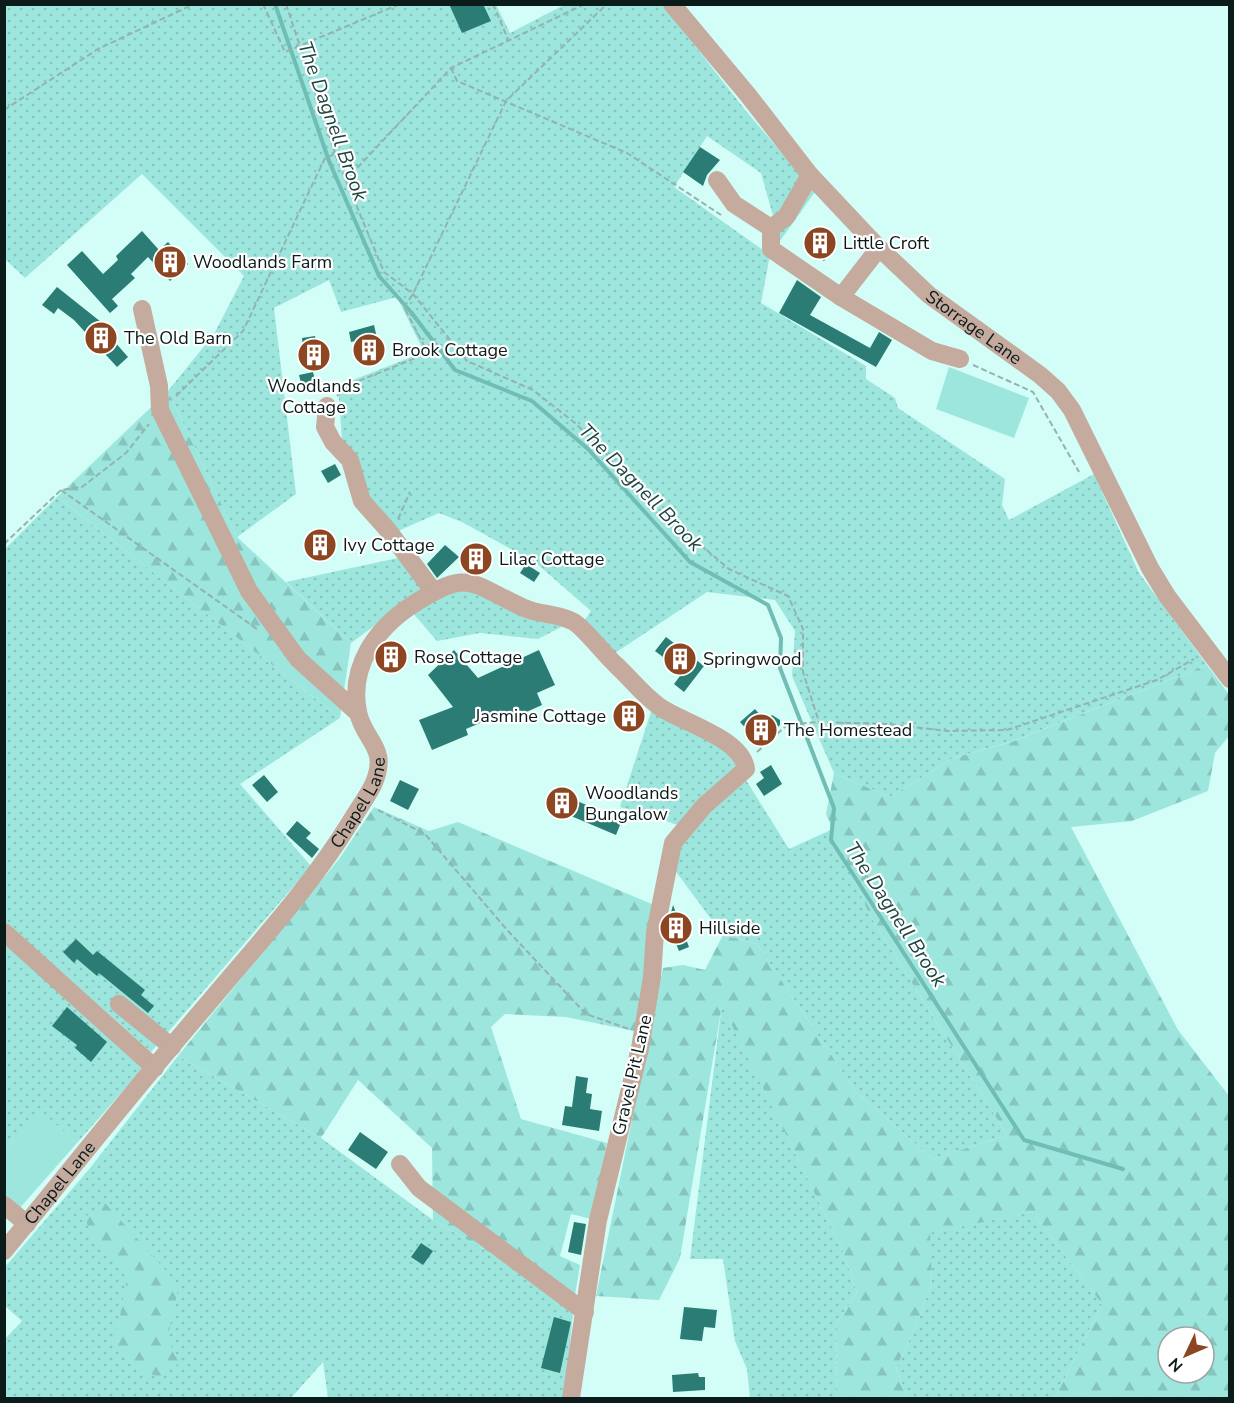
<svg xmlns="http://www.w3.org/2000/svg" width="1234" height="1403" viewBox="0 0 1234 1403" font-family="'Nunito Sans',sans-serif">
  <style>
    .grass { fill: url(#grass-dots) }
    .forest { fill: url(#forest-firs); fill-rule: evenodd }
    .park { fill: #9de6dd }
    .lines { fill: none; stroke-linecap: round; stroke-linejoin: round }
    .stream { stroke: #6fbdb4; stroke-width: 4 }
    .building { fill: #2a7c74 }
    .path { stroke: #92b3ae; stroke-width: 2; stroke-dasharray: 6 3; stroke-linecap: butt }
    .minor { stroke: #c5aa9e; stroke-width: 18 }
    .labels { text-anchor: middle; stroke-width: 4.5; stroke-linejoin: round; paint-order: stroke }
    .poi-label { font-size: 18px; fill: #0b1b19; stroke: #fff; text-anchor: start }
    .street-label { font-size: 18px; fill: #0b1b19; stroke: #fff }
    .water-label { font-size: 20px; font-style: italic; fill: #1f4540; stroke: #fff }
  </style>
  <defs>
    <pattern id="grass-dots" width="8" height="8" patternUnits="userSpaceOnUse" patternTransform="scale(1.5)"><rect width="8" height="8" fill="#9de6dd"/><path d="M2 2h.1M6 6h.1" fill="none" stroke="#86c5bd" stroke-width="1.8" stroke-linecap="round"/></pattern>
    <pattern id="forest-firs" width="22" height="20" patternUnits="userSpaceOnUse" patternTransform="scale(1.5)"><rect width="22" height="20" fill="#9de6dd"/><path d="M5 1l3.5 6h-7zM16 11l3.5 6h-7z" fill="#86c5bd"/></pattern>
  </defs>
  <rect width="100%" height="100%" fill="#d3fdf7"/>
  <path class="grass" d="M4 5H496L510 33 564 5H663L746 111 815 192 780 241 761 173 707 136 674 187 770 255 761 303 866 366V379L895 398 898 408 1005 479 1002 505 1009 520 1094 474 1139 573 1207 665 1010 742 953 758 890 797 834 773 792 676 795 631 775 600 707 592 612 655 584 621 591 611 536 563 462 522 439 513 398 531 371 499 342 440 338 386 424 352 397 297 341 312 329 280 274 308 296 494 237 537 168 391 214 334 244 276 142 174 25 278 5 259Z
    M57 497 340 718 240 784 311 866 151 1052 5 922V549Z
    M398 558 424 589 351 643 286 582Z
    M459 586 567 624 538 639 480 633 437 641 412 612Z
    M652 709 713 738 740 767 678 825 620 807Z
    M746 780 789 849 833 829 869 914 1007 1135 933 1159 856 1092 757 944 723 935 671 865 686 832Z
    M5 941 143 1068 77 1143 40 1111 5 1150Z
    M722 1004 843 1251 857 1293 837 1322 836 1398H750L747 1369 735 1341 723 1259H690Z
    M178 1056 321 1138 433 1220 574 1301 565 1398H328L323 1362 291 1398H5V1339L22 1321 5 1306V1267L90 1168Z
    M1032 1212 1102 1304 1055 1398H907L896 1368 919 1319 932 1282 929 1233Z"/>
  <path class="forest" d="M168 391 237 537 351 643 340 718 57 497Z
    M1207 665 1230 696 1229 736 1215 753 1208 791 1132 821 1071 827 1178 1030 1229 1096V1398H1055L1102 1304 1032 1212 930 1233 932 1282 919 1319 896 1368 907 1398H836L837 1322 857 1293 843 1251 722 1005 680 1258 659 1300 596 1296 663 968 683 965 705 970 723 935 757 944 856 1092 933 1159 1007 1135 869 914 826 814 834 773 890 797 953 758 1011 742ZM1168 1337H1204V1373H1168Z
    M374 807 429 831 458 822 654 905 645 989 634 1031 566 1017 505 1014 491 1027 521 1119 607 1143 592 1219 571 1214 560 1256 580 1265 574 1301 433 1220 432 1148 358 1080 321 1138 178 1056 339 859Z
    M105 1203 179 1285 167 1340 181 1362 160 1377 136 1369 111 1345 119 1321 127 1278 90 1233 85 1217Z"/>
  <path class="park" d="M949 367 1029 398 1014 438 936 409Z
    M40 1110 77 1143 18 1210 5 1198V1150Z"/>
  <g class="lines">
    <path class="stream" d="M275 4 329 161 379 276 411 312 455 370 532 401 588 449 690 562 768 605 781 638 780 668 834 808 831 840 1024 1140 1123 1169"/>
  </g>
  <path class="building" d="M449 4H483L491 21 462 33Z
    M700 147 720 160 707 175 703 186 683 172Z
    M142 231 159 250 168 242 188 264 170 281 148 257 131 274 135 278 112 299 118 306 110 313 67 265 82 251 103 274 118 260 116 256Z
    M816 233 835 246 824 261 806 248Z
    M797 280 821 297 810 315 870 348 879 332 892 340 876 367 779 313Z
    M57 287 101 322 99 324 128 357 117 367 74 320 58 308 54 314 42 305Z
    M374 325 377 338 373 339 378 358 365 362 360 340 351 342 349 332Z
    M315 336 316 344H323L325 367 305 369 302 338Z
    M313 372 316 384 302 387 299 375Z
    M335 464 341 475 328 483 321 471Z
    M310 531H330V559H310Z
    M477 544 490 554 483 564 488 567 482 575 471 572 461 565Z
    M445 545 459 557 437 578 427 564Z
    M526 564 540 573 534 582 520 573Z
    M666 637 704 666 684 692 674 684 683 672 655 651Z
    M388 641 403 655 392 667 379 655Z
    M454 650 478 678 539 650 555 685 537 693 542 705 502 723 499 715 466 729 468 735 432 750 419 720 453 707 428 675Z
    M626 701 644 713 632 731 614 719Z
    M755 709 765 721 772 715 780 720V725L768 736 771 739 763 747 740 722Z
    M771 765 782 784 764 796 756 784 764 778 760 772Z
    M264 775 278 792 267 802 252 785Z
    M400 780 419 789 408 810 390 801Z
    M551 790 622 820 616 835 545 805Z
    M297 821 311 833 306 838 319 849 312 858 286 834Z
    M673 905 689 947 679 951 668 924Z
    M76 939 93 955 97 951 145 990 141 995 154 1006 148 1013 99 973 97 976 77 959 74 963 63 952Z
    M67 1007 107 1042 91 1062 75 1048 77 1045 52 1026Z
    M576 1076 588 1078 586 1093 592 1094 590 1109 602 1111 599 1131 562 1125 565 1106 572 1107Z
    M360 1132 388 1152 376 1169 348 1150Z
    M574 1222 586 1224 581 1255 568 1252Z
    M421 1243 433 1251 423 1265 411 1257Z
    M684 1307 717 1310 715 1328 704 1327 702 1341 680 1339Z
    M554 1317 571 1322 560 1373 541 1368Z
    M698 1373 699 1377H705V1390L673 1392 672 1375Z"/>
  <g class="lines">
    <path class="path" d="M263 4 285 52 400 4
      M286 4 335 153
      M493 4 508 39
      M451 68 457 81 627 153 721 215
      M4 110 98 49 194 4
      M345 181 451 68 585 4
      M973 365 1033 392 1079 472
      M176 396 243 331 325 158 335 154 384 272 413 294 467 361 533 390 575 423 605 452 630 485 729 569 788 596 803 629V672L819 722 887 724 948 731 1007 730 1157 680 1194 659
      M337 396 351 384 428 353 404 307 413 294 506 101 607 4
      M61 490 257 629
      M398 519 410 492
      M4 544 61 490 82 487 126 453 149 424
      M757 752 787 725 818 722
      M378 810 425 834 508 931 586 1014 629 1029"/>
    <g class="minor">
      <path id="s1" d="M672 4 748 95 810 175 875 244 929 295 1040 375 1058 391 1072 410 1150 568 1167 596 1230 679"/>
      <path d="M717 180 734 204 771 228 786 217 810 175"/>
      <path d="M771 228V249L841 297"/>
      <path d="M879 248 841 297 932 351 960 359"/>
      <path d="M142 309 159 386 160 410 249 591 298 659 358 713"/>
      <path d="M327 406 325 427 333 442 350 460 362 501 387 529 434 592"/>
      <path d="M4 932 155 1068"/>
      <path d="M119 1004 172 1047"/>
      <path d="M400 1164 419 1188 585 1312"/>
      <path d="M4 1205 27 1224"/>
      <path id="s2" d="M4 1251C71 1170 136 1087 205 1007 255 947 310 888 351 821 358 809 367 797 373 785 390 747 364 742 358 712 349 666 376 629 412 605 469 568 468 582 522 607 538 615 558 613 574 622 585 629 605 655 616 665 631 679 644 696 660 707 683 723 742 738 746 769L704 806 673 843 655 933 652 977 640 1048 598 1220 571 1398"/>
    </g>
  </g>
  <defs>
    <symbol id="building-disc" viewBox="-11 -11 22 22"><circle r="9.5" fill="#8d4622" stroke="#fff"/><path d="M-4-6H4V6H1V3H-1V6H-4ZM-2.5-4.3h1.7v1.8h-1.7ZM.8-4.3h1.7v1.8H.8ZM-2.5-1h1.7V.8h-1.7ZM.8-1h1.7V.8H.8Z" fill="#fff"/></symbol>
  </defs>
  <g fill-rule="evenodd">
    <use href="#building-disc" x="801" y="224" width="38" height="38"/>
    <use href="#building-disc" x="151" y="243" width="38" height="38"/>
    <use href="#building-disc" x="82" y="319" width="38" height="38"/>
    <use href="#building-disc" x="350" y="331" width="38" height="38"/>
    <use href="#building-disc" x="295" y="336" width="38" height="38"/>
    <use href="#building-disc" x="301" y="526" width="38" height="38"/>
    <use href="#building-disc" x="457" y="540" width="38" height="38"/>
    <use href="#building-disc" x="372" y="638" width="38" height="38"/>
    <use href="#building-disc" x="661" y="640" width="38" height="38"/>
    <use href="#building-disc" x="610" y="697" width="38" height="38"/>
    <use href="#building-disc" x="742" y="711" width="38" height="38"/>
    <use href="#building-disc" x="543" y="784" width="38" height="38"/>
    <use href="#building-disc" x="657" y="909" width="38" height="38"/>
  </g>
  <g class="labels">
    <g class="poi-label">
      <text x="843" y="249">Little Croft</text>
      <text x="193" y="268">Woodlands Farm</text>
      <text x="124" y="344">The Old Barn</text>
      <text x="392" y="356">Brook Cottage</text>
      <text x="314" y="392" text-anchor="middle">Woodlands<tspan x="314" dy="21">Cottage</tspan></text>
      <text x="343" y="551">Ivy Cottage</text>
      <text x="499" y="565">Lilac Cottage</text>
      <text x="414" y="663">Rose Cottage</text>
      <text x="703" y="665">Springwood</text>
      <text x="606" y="722" text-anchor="end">Jasmine Cottage</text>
      <text x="784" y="736">The Homestead</text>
      <text x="585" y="799">Woodlands<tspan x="585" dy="21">Bungalow</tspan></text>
      <text x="699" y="934">Hillside</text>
    </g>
    <g class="street-label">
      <text dy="6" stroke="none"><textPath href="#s1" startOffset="444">Storrage Lane</textPath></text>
      <text dy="6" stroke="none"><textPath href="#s2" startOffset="573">Chapel Lane</textPath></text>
      <text transform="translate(632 1075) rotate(-77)" y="6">Gravel Pit Lane</text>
      <text dy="6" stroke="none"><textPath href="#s2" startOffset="88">Chapel Lane</textPath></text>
    </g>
    <g class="water-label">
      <text transform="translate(333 121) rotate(70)" y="7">The Dagnell Brook</text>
      <text transform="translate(641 487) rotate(46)" y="7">The Dagnell Brook</text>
      <text transform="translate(896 914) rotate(57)" y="7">The Dagnell Brook</text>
    </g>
  </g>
  <rect width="1234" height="1403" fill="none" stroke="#0b1b19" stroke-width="12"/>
  <g transform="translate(1186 1355) rotate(226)"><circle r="28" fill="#ffffff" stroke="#9da4a3" stroke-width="1.5"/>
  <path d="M0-4.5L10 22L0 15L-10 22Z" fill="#8d4622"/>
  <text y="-9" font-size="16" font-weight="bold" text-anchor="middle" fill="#0b1b19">N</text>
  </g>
</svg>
